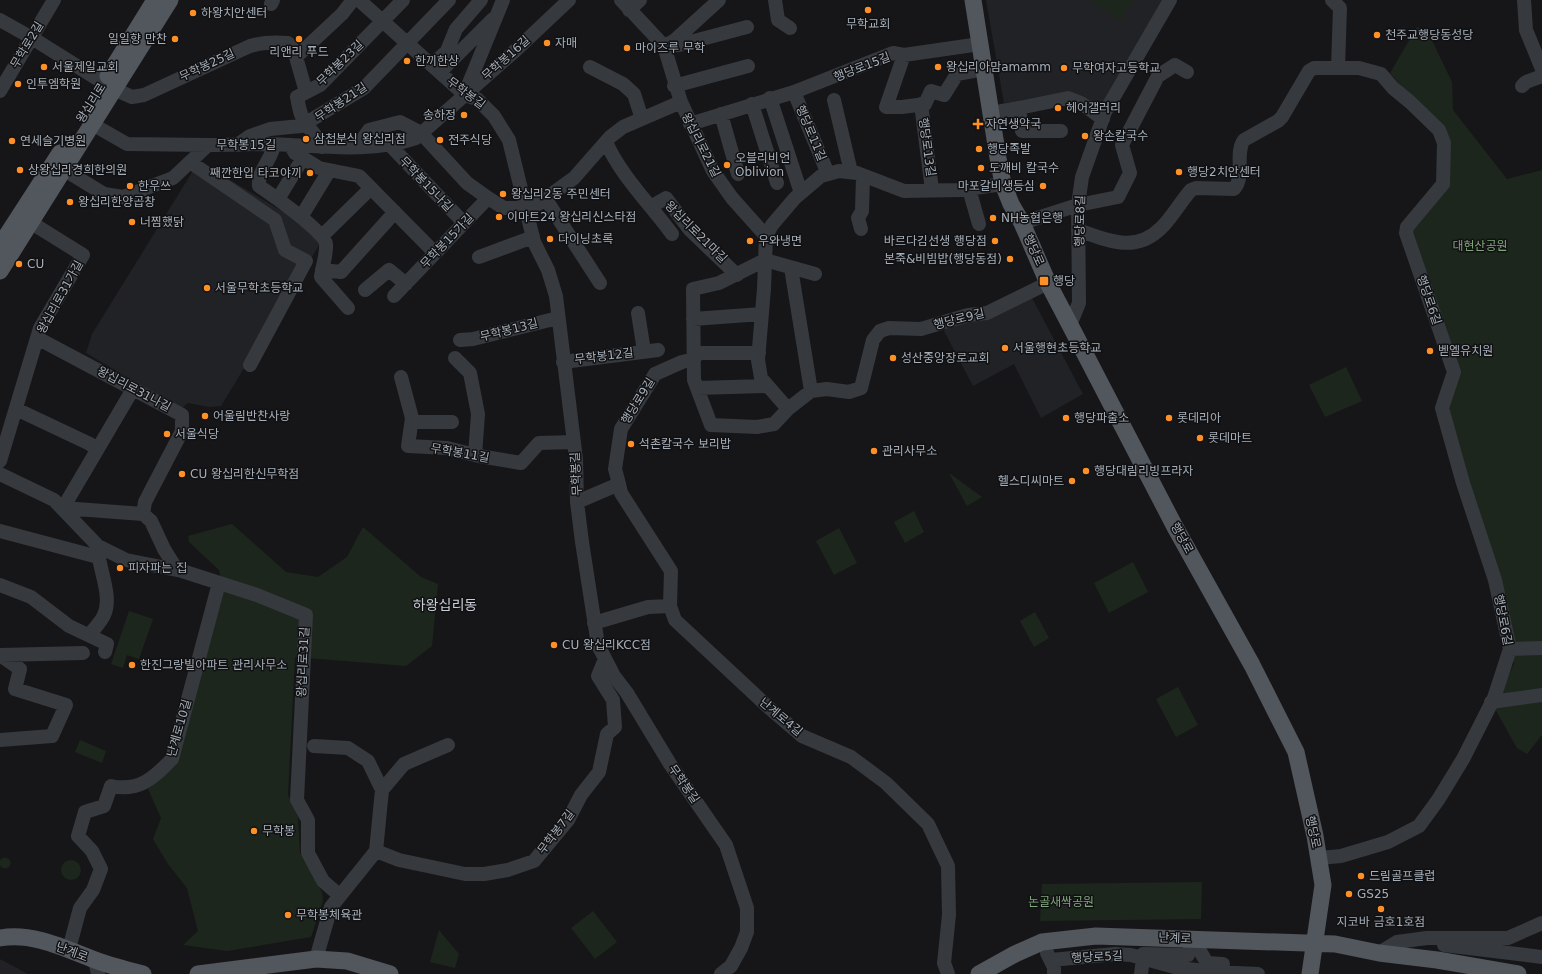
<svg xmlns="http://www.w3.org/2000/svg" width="1542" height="974" viewBox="0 0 1542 974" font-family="'DejaVu Sans','Noto Sans KR',sans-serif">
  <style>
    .built { fill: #212225 }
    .green { fill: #1d261d }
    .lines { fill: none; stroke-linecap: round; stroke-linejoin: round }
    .minor { stroke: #36393d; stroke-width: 14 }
    .major { stroke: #52565d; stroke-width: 17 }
    .poi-dot { fill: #ff9026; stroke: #111113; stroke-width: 1.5 }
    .labels { text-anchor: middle; stroke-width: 3; stroke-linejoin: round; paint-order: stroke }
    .poi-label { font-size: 12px; fill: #a6afb9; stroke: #111113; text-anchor: start }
    .street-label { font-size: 12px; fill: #a6afb9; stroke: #111113 }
    .park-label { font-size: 12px; fill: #80a67b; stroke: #111113 }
    .quarter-label { font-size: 14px; fill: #c8cdd5; stroke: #111113 }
  </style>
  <rect width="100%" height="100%" fill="#161618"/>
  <path class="built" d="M986 0H1167L1102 116 1072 95 1004 103Z
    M199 161 308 227 321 242 221 406 209 407 188 403 181 409 86 353 92 334Z
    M1032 298 1083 394 1041 418 1014 364 973 386 944 331 948 327Z
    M0 959 28 974H0Z"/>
  <path class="green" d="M1089 0H1134L1120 21Z
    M1417 27 1427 30 1452 82 1453 110 1507 179 1542 170V735L1527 754 1517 748 1495 709 1502 688 1514 664 1512 633 1446 412 1460 372 1410 233 1445 188 1448 141 1390 73Z
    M1346 367 1362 401 1325 417 1309 385Z
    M949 473 982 497 967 506Z
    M914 511 924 532 905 543 894 522Z
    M232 524 286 572 318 577 347 557 363 527 421 577 438 584 432 646 406 666 295 657 288 795 298 817 300 853 322 892 323 901 311 937 227 951 183 945 198 931 187 888 168 864 153 839 161 818 148 789 176 765 223 591 219 570 189 542 188 536Z
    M839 528 857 563 834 575 816 541Z
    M1133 562 1148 592 1109 613 1094 583Z
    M129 611 153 619 139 659 127 655 123 668 111 664Z
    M1035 612 1049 638 1034 647 1020 621Z
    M1178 687 1198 725 1176 737 1156 699Z
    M80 740 106 751 102 763 75 752Z
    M-0.5 863a5.5 5.5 0 1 1 11 0a5.5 5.5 0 1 1-11 0Z
    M61 870a10 10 0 1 1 20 0a10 10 0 1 1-20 0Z
    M1202 882 1201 919 1040 921 1042 884Z
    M593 911 617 942 595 959 571 928Z
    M439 930 459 954 455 968 430 962Z"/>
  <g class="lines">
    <path class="minor" d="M359 0 465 95 477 99 494 116 509 140 534 242 548 270 556 296 576 459 577 502 582 542 598 645 614 676 627 693 670 764 726 845 747 908V932L741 948 731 966 721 974
      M621 0 664 46 681 102 713 171 732 198 766 236 764 289 758 360 761 378 788 409
      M775 0 778 20 790 28
      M1332 0 1340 8 1338 68
      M1524 0 1526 30 1542 69
      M271 4 273 0
      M629 10 640 0
      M0 20 32 38 104 83
      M666 45 675 40 719 0
      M664 46 679 45 747 27
      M904 55 886 107H902L925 104 931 91 944 95 957 74 984 69
      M296 57 342 14 353 0
      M432 65 447 51 456 29 481 0
      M590 67 623 84 634 94 642 119
      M440 72 493 19
      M674 86 748 66
      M1522 86 1526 82 1542 76
      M114 89 132 97 144 95 250 46C263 42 275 42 288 43L294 50 306 92
      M0 91 54 0
      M794 92 828 174
      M465 93 503 0
      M770 98 801 193
      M834 100 851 172
      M752 104 777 183
      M921 104 932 190
      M1019 108 1068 98 1081 103 1103 119
      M991 113 1019 108 1022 131H1061
      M721 114 738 174
      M92 124 127 144 208 145
      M690 124 794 92 893 53 904 55 980 44
      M606 142C621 176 650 204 672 234
      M389 144 464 223
      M237 145 250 136 270 129 301 126 364 88 449 0
      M274 145C272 159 257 172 259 186 271 194 325 232 326 244 327 254 322 267 321 277L348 308
      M291 146 295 153 319 168 359 176 435 253
      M358 146 369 130 400 122 421 133 467 183 488 198 504 208H525L538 204 574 178 610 137 623 127 681 102
      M322 147C318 137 312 132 306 124 300 116 299 107 297 97L320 85 403 0
      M190 162 275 220 285 250 306 261 250 365
      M63 169 104 194 123 197 173 178 208 145C227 145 247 144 266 144 315 145 369 154 416 138L516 50 569 0
      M969 189 979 224
      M545 198 600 283
      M278 199 303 158
      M652 206 666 198 690 230 737 275
      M301 217 329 171
      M1022 223 1078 205 1118 197 1130 173 1122 145 1158 76 1175 65 1187 72
      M861 229 858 218 862 211 863 176
      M1078 230C1107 240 1135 254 1161 228 1171 219 1181 201 1191 190L1196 188 1234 189C1246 175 1234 154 1244 140L1278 121 1282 117 1309 71 1314 68H1359L1381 74 1393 88 1410 102 1439 130 1444 143 1443 184 1407 227 1406 233 1454 372 1442 408 1463 483 1495 580 1510 649 1494 698 1463 759 1438 800 1419 826 1388 842 1341 856 1319 858
      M322 236 371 188
      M766 236 772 225 795 198 821 176 839 171 857 173 904 191 960 190 1003 184
      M479 257 533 237
      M791 268 811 391
      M322 270 341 272 395 212
      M815 274 765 260 719 283 693 289 694 380 711 425 757 427 774 424 788 409 811 391 827 389 849 392 861 388 873 340 880 331 889 328 921 329 968 315 987 313 1048 283
      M365 290 389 270 406 284
      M394 296 488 198
      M638 313 644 351
      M693 319 762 314
      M1070 325 1079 303 1078 205 1082 177 1105 112 1170 0
      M37 338 182 415V431L145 502 143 514
      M460 340 473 339 558 318
      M455 358 470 373 478 414 475 455
      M694 359 698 353H759
      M563 362 658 350
      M401 377 412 418 408 446 447 448 479 456 521 463 539 443 574 442
      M697 388 768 386
      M133 389 63 508 143 514
      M16 409 90 444 97 450
      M412 422H452
      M0 461 40 328 83 255 30 222
      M0 474 54 500 98 546 126 560 182 571 257 595 306 615 297 800 308 820V853L323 881 339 895
      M619 484 615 469 621 429 655 374 682 362 694 359
      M577 502 619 484 621 493 671 571 670 606 675 620 767 706 802 736 851 757 886 783 928 824 948 866 949 915 944 963 948 974
      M143 514 151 521 164 549 177 570
      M0 531 98 557
      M0 585 31 597 69 626 107 644 105 652
      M594 623 648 607 670 606
      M89 635C94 629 101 622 104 615 113 596 98 568 98 548
      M1510 649 1542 648
      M0 655 83 653
      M1491 702 1542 695
      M0 740 52 736 66 705 15 689 20 669 0 655
      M314 746 348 748 368 761 382 790 376 851
      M382 790 404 764 448 745
      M376 851 399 860 465 874H484L508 870 534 861 568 820 581 795 599 772 607 734 615 727 613 700 598 676 605 659
      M1193 939 1207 963 1223 964
      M1444 945 1542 957
      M69 949 80 908 93 890 101 869 92 851 78 836 85 812 104 806 111 786C139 792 154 778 172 759L219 583
      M1047 953 1054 967V974
      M1379 953 1397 942 1427 938H1508L1542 923
      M1143 954 1188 955 1193 939
      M316 959 331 907 376 851
      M95 960 98 974
      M1051 960 1115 954 1131 955 1178 968 1215 972 1258 974
      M1141 974 1143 959"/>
    <path class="major" d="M973 0 998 158 1003 184 1011 204 1022 223 1048 283 1070 325 1175 527 1252 665 1296 752 1315 836 1323 885 1310 974
      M108 76 155 0
      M0 246 60 153
      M0 271 170 0
      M0 938C33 932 66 949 95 960 111 966 127 970 143 974
      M198 974 316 959 347 961 390 974
      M979 974 1015 954 1042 942 1096 936 1335 944 1379 953 1437 960 1518 974"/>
  </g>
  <g class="poi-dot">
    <circle cx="868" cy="10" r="4"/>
    <circle cx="193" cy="13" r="4"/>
    <circle cx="1377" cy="35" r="4"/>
    <circle cx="175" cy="39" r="4"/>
    <circle cx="299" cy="39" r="4"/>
    <circle cx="547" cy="43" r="4"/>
    <circle cx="627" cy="48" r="4"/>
    <circle cx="407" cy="61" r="4"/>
    <circle cx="44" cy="67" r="4"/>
    <circle cx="938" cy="67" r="4"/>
    <circle cx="1064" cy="68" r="4"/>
    <circle cx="18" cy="84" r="4"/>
    <circle cx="1058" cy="108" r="4"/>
    <circle cx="464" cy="115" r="4"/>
    <path d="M976 118h4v4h4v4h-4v4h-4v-4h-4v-4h4z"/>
    <circle cx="1085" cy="136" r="4"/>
    <circle cx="306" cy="139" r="4"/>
    <circle cx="440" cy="140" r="4"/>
    <circle cx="12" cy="141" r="4"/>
    <circle cx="979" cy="149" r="4"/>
    <circle cx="727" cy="165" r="4"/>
    <circle cx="981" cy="168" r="4"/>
    <circle cx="20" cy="170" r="4"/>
    <circle cx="1179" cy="172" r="4"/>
    <circle cx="310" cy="173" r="4"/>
    <circle cx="130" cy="186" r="4"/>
    <circle cx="1043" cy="186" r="4"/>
    <circle cx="503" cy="194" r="4"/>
    <circle cx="70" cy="202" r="4"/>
    <circle cx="499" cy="217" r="4"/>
    <circle cx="993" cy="218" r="4"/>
    <circle cx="132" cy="222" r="4"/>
    <circle cx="550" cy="239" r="4"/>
    <circle cx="750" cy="241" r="4"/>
    <circle cx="995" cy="241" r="4"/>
    <circle cx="1010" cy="259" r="4"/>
    <circle cx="19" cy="264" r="4"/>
    <rect x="1039" y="276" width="10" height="10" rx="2"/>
    <circle cx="207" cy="288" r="4"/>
    <circle cx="1005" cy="348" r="4"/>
    <circle cx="1430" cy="351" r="4"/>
    <circle cx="893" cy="358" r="4"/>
    <circle cx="205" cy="416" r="4"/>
    <circle cx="1066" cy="418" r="4"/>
    <circle cx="1169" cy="418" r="4"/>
    <circle cx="167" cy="434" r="4"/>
    <circle cx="1200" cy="438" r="4"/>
    <circle cx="631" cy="444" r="4"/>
    <circle cx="874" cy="451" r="4"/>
    <circle cx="1086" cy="471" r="4"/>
    <circle cx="182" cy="474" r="4"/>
    <circle cx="1072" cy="481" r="4"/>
    <circle cx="120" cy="568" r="4"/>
    <circle cx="554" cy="645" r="4"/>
    <circle cx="132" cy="665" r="4"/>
    <circle cx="254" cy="831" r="4"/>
    <circle cx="1361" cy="876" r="4"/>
    <circle cx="1349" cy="894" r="4"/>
    <circle cx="1381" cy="909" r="4"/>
    <circle cx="288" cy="915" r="4"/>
  </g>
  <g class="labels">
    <g class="poi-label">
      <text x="201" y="17">하왕치안센터</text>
      <text x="868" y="28" text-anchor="middle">무학교회</text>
      <text x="1385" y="39">천주교행당동성당</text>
      <text x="167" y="43" text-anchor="end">일일향 만찬</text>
      <text x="555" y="47">자매</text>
      <text x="635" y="52">마이즈루 무학</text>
      <text x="299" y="56" text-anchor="middle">리앤리 푸드</text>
      <text x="415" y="65">한끼한상</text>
      <text x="52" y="71">서울제일교회</text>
      <text x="946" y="71">왕십리아맘amamm</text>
      <text x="1072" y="72">무학여자고등학교</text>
      <text x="26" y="88">인투엠학원</text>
      <text x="1066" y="112">헤어갤러리</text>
      <text x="456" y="119" text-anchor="end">송하정</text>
      <text x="986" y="128">자연생약국</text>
      <text x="1093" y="140">왕손칼국수</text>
      <text x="314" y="143">삼첩분식 왕십리점</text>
      <text x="448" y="144">전주식당</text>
      <text x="20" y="145">연세슬기병원</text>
      <text x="987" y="153">행당족발</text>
      <text x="735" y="162">오블리비언<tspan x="735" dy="14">Oblivion</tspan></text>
      <text x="989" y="172">도깨비 칼국수</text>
      <text x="28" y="174">상왕십리경희한의원</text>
      <text x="1187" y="176">행당2치안센터</text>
      <text x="302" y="177" text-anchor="end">째깐한입 타코야끼</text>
      <text x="138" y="190">한우쓰</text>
      <text x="1035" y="190" text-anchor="end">마포갈비생등심</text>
      <text x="511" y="198">왕십리2동 주민센터</text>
      <text x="78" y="206">왕십리한양곱창</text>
      <text x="507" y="221">이마트24 왕십리신스타점</text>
      <text x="1001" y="222">NH농협은행</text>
      <text x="140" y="226">너찜했닭</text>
      <text x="558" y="243">다이닝초록</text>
      <text x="758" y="245">우와냉면</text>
      <text x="987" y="245" text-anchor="end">바르다김선생 행당점</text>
      <text x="1002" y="263" text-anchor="end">본죽&amp;비빔밥(행당동점)</text>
      <text x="27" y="268">CU</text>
      <text x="1053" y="285">행당</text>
      <text x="215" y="292">서울무학초등학교</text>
      <text x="1013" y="352">서울행현초등학교</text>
      <text x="1438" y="355">벧엘유치원</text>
      <text x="901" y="362">성산중앙장로교회</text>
      <text x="213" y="420">어울림반찬사랑</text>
      <text x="1074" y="422">행당파출소</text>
      <text x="1177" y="422">롯데리아</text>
      <text x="175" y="438">서울식당</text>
      <text x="1208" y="442">롯데마트</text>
      <text x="639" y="448">석촌칼국수 보리밥</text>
      <text x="882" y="455">관리사무소</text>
      <text x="1094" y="475">행당대림리빙프라자</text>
      <text x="190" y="478">CU 왕십리한신무학점</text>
      <text x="1064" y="485" text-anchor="end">헬스디씨마트</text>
      <text x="128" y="572">피자파는 집</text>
      <text x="562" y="649">CU 왕십리KCC점</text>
      <text x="140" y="669">한진그랑빌아파트 관리사무소</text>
      <text x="262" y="835">무학봉</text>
      <text x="1369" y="880">드림골프클럽</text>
      <text x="1357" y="898">GS25</text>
      <text x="296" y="919">무학봉체육관</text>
      <text x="1381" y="926" text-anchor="middle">지코바 금호1호점</text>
    </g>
    <g class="street-label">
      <text transform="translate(27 45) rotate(-59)" y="4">무학로2길</text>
      <text transform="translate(506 58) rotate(-42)" y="4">무학봉16길</text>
      <text transform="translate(340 63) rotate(-44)" y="4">무학봉23길</text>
      <text transform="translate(207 65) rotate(-25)" y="4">무학봉25길</text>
      <text transform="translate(862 67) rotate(-21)" y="4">행당로15길</text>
      <text transform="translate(466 93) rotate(37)" y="4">무학봉길</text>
      <text transform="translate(341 102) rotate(-34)" y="4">무학봉21길</text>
      <text transform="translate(91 103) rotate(-58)" y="4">왕십리로</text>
      <text transform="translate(811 133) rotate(67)" y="4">행당로11길</text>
      <text x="246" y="149">무학봉15길</text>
      <text transform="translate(701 145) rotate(63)" y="4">왕십리로21길</text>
      <text transform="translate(927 147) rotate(82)" y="4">행당로13길</text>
      <text transform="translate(426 184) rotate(46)" y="4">무학봉15나길</text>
      <text transform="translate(1080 221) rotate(-89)" y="4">행당로8길</text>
      <text transform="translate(696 232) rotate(45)" y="4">왕십리로21마길</text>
      <text transform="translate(447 241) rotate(-46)" y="4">무학봉15가길</text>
      <text transform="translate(1034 250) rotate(66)" y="4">행당로</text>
      <text transform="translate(60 297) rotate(-61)" y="4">왕십리로31가길</text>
      <text transform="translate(1429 300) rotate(71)" y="4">행당로6길</text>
      <text transform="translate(959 319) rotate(-14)" y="4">행당로9길</text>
      <text transform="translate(509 330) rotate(-14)" y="4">무학봉13길</text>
      <text transform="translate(604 356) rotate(-7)" y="4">무학봉12길</text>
      <text transform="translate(134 389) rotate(28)" y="4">왕십리로31나길</text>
      <text transform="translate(638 401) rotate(-58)" y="4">행당로9길</text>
      <text transform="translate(460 453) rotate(10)" y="4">무학봉11길</text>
      <text transform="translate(576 474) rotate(-93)" y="4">무학봉길</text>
      <text transform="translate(1182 538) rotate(61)" y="4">행당로</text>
      <text transform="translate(1503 620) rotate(79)" y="4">행당로6길</text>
      <text transform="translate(303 662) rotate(-87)" y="4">왕십리로31길</text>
      <text transform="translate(781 717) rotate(40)" y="4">난계로4길</text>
      <text transform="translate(179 728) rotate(-74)" y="4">난계로10길</text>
      <text transform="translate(684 784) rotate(55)" y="4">무학봉길</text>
      <text transform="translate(556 832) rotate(-53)" y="4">무학봉7길</text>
      <text transform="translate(1313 832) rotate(78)" y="4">행당로</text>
      <text transform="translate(1175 938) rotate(2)" y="4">난계로</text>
      <text transform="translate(72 952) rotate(20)" y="4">난계로</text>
      <text transform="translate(1097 957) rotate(-3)" y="4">행당로5길</text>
    </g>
    <g class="park-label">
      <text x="1480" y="250">대현산공원</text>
      <text x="1061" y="906">논골새싹공원</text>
    </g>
    <g class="quarter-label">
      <text x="445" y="610">하왕십리동</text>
    </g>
  </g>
</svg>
